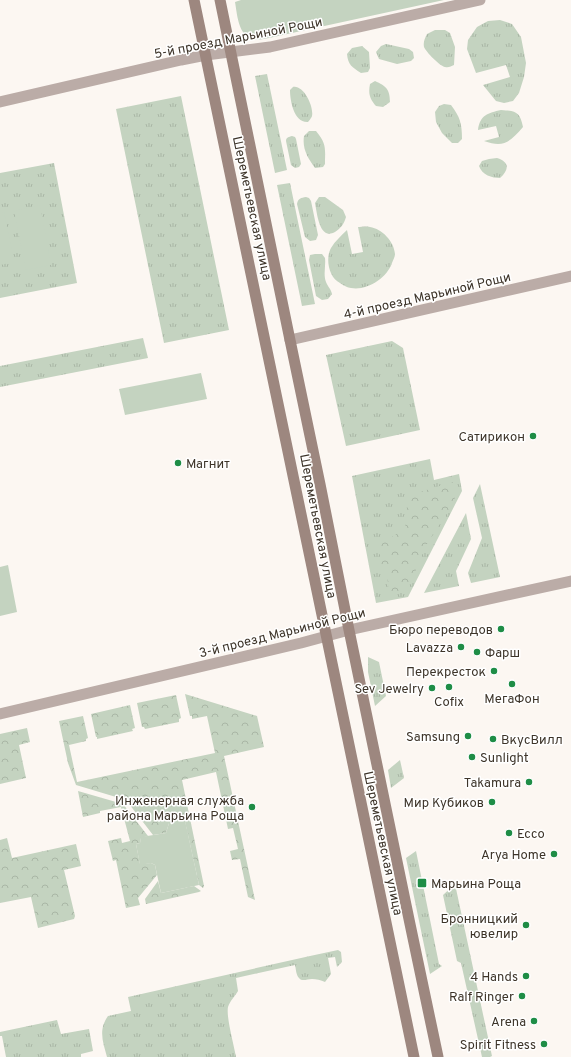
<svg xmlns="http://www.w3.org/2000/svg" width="571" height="1057" viewBox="0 0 571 1057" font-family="Overpass,sans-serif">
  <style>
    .grass { fill: url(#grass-tufts) }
    .forest { fill: url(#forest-crowns) }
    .park { fill: #c4d3c0 }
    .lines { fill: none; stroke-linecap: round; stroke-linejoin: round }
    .pedestrian { stroke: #bbaca7; stroke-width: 11 }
    .minor { stroke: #bbaca7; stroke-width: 11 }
    .tertiary { stroke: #bbaca7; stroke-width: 11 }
    .secondary { stroke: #9d877f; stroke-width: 11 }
    .poi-dot { fill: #1e8d46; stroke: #fff; stroke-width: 1.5 }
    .labels { text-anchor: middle; stroke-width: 3; stroke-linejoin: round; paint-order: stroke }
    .street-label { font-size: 13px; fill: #3d3429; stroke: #fff }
    .poi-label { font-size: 13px; fill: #3d3429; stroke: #fff; text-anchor: end }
  </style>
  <defs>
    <pattern id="grass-tufts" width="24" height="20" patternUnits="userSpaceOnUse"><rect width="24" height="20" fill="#c4d3c0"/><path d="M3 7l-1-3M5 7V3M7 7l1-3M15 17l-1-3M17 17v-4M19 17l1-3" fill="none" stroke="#a9b6a5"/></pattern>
    <pattern id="forest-crowns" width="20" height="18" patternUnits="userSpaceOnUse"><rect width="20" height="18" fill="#c4d3c0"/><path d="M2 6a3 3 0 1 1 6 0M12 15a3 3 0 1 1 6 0" fill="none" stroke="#a9b6a5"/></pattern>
  </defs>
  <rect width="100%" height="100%" fill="#fcf7f2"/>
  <path class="grass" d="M500 20 512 24 521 37 526 63 524 77 519 93 513 101 504 103 496 101 483 85 510 77 506 65 476 73 467 49 468 40 477 27 488 21Z
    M435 30H445L450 33 455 47 454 65C451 66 449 68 445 67 440 66 426 52 424 47 423 42 425 38 427 34Z
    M386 44 409 49 413 52 414 58 411 61 397 64 379 59 376 52 381 46Z
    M362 46 369 52 370 68 368 72 361 73C352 67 348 65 347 54L352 48Z
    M267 74 287 170 275 173 255 76Z
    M375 81C386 86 390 89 390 102L383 107 376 106C370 99 368 94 370 84Z
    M293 87C304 85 314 107 312 116 312 117 309 121 308 122 294 123 290 101 290 90Z
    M181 96 229 330 164 343 116 109Z
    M444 104 451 105C460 117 462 123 462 139L458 143H452L442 133 436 122 435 112 439 106Z
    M501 110C516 111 520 112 523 127 510 142 504 148 484 141L499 137 496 126 478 130C480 115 488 113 501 110Z
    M309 131H316C327 144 325 149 325 164L323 167 315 168C308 158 302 149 304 136Z
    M292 136 295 137 296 139 301 164 299 167 295 168 291 165 286 141C286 137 289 137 292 136Z
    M497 158C510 162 509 170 500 178 492 178 482 175 479 166L482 161 489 159Z
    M54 163 77 283 0 298V173Z
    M290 183 315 304 302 306 277 185Z
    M306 197 309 198 311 201 318 235 316 240 310 241 305 237 297 204C298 198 301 198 306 197Z
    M319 197H325L343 210 346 217C344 224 341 228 335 232 319 241 317 212 315 203Z
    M358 227C361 227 366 226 370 227 382 229 394 241 395 254 395 257 393 260 392 263 387 278 367 291 351 288 348 288 343 285 340 283 329 278 325 259 331 248 335 241 341 236 347 230L352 254 363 252Z
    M315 254H322L325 258C326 266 323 274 326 282 328 287 331 289 332 294L328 299 322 300 316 296 309 260 310 255Z
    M143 338 148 358 0 387V366Z
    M392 341 403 348 420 430 346 446 326 355Z
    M430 459 434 480 459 474 462 491 408 597 376 603 352 476Z
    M480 484 500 577 471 583 468 573 482 538 473 498Z
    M466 513 471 539 456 571 459 586 424 593Z
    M368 657 379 662 386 696 375 706 368 672Z
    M400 760 404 778 391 788 388 770Z
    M416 851 439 964 442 966 430 974 406 858Z
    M455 884 492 1056 490 1057H482L461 963 457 961 443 895Z
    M338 950 341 952 342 962 337 967 335 957 328 958 331 974 325 982C321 980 316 979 312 979 307 979 302 982 299 978 296 975 296 969 295 965L236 978 238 991C235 996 230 1001 228 1007 226 1017 234 1045 236 1057H107C103 1042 98 1030 108 1016L131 1011 128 997 310 956Z
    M57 1020 61 1034 89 1029 93 1051 81 1054V1057H6L2 1036H0V1032Z"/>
  <path class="forest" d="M453 482 455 500 424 549 411 583 402 593H389L387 575 380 563V544L405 529 407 506 413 494Z
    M185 694 257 716 264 747 224 756 255 900 248 897 240 859 232 860 230 851 238 849 233 828 228 829 216 772 182 780 204 886 203 888 199 885 184 817 169 823 166 833 153 835 126 800 76 785 68 763 59 721 83 716 88 738 86 739V741L69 745 77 782 215 753 207 716 192 719V716H190Z
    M176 695 181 718 179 719V722L145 729 144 727H142L137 703Z
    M130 705 135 728 132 729 133 731 97 739V737H96L91 714Z
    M27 728 30 742 19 745 26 778 0 784V734Z
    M78 791 123 804 148 836 141 838 140 843 136 844 140 864 151 863 155 865 157 875 138 898 140 905 126 908 116 860 113 861 108 841 121 838 122 843 130 841 121 807 100 811V813L83 817Z
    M7 838 12 858 76 844 81 866 64 870 75 916 74 919 38 928 31 897 0 903V840Z
    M158 881 161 893 194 886 201 891 199 892 146 904 145 899Z"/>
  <path class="park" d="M241 0H444L269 38C263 39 256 41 250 38 238 33 237 13 235 2Z
    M40 205 51 265 26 270 14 211Z
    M4 212 14 262 0 265V213Z
    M201 373 207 399 125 415 119 389Z
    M8 565 17 612 0 616V567Z
    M184 816 199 885 161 893 155 865 151 863 140 865 136 844 140 843 141 837 166 833 169 823V819Z"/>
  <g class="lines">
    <path class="pedestrian" d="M290 340 571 276"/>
    <path class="minor" d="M349 630 571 581"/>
    <path class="tertiary" d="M0 102 181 60 206 55 270 47 480 0
      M0 714 301 643 349 630"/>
    <path class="secondary" d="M194 0C270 352 340 705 414 1057
      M220 0 290 340 320 484 349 630 410 924 438 1057"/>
  </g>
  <g class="poi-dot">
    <circle cx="533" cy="436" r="4"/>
    <circle cx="178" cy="463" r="4"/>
    <circle cx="501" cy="629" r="4"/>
    <circle cx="461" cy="647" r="4"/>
    <circle cx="477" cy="652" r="4"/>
    <circle cx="494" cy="671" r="4"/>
    <circle cx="512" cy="684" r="4"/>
    <circle cx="449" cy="687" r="4"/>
    <circle cx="432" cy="688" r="4"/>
    <circle cx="468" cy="736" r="4"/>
    <circle cx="493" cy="739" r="4"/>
    <circle cx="472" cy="757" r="4"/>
    <circle cx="529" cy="782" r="4"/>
    <circle cx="492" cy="802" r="4"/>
    <circle cx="252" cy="807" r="4"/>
    <circle cx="509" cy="833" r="4"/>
    <circle cx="554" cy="854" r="4"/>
    <rect x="417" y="878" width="10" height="10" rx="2"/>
    <circle cx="526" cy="925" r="4"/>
    <circle cx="526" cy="976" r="4"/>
    <circle cx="522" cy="996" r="4"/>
    <circle cx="534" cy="1021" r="4"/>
    <circle cx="544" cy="1044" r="4"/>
  </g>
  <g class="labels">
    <g class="street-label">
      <text transform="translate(238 37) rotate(-11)" y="5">5-й проезд Марьиной Рощи</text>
      <text transform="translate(253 208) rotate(78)" y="5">Шереметьевская улица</text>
      <text transform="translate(427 295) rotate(-13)" y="5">4-й проезд Марьиной Рощи</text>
      <text transform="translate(319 526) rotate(79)" y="5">Шереметьевская улица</text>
      <text transform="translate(282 632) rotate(-14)" y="5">3-й проезд Марьиной Рощи</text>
      <text transform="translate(384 843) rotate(78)" y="5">Шереметьевская улица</text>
    </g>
    <g class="poi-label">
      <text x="525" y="441">Сатирикон</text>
      <text x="186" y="468" text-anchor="start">Магнит</text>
      <text x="493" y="634">Бюро переводов</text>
      <text x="453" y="652">Lavazza</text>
      <text x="485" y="657" text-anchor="start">Фарш</text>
      <text x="486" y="676">Перекресток</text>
      <text x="424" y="693">Sev Jewelry</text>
      <text x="512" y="703" text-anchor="middle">МегаФон</text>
      <text x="449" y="706" text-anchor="middle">Cofix</text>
      <text x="460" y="741">Samsung</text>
      <text x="501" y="744" text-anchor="start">ВкусВилл</text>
      <text x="480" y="762" text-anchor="start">Sunlight</text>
      <text x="521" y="787">Takamura</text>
      <text x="244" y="805">Инженерная служба<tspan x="244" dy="15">района Марьина Роща</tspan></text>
      <text x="484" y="807">Мир Кубиков</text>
      <text x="517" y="838" text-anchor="start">Ecco</text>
      <text x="546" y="859">Arya Home</text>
      <text x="431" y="888" text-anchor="start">Марьина Роща</text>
      <text x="518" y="923">Бронницкий<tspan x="518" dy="15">ювелир</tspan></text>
      <text x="518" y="981">4 Hands</text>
      <text x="514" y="1001">Ralf Ringer</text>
      <text x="526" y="1026">Arena</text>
      <text x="536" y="1049">Spirit Fitness</text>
    </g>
  </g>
</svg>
